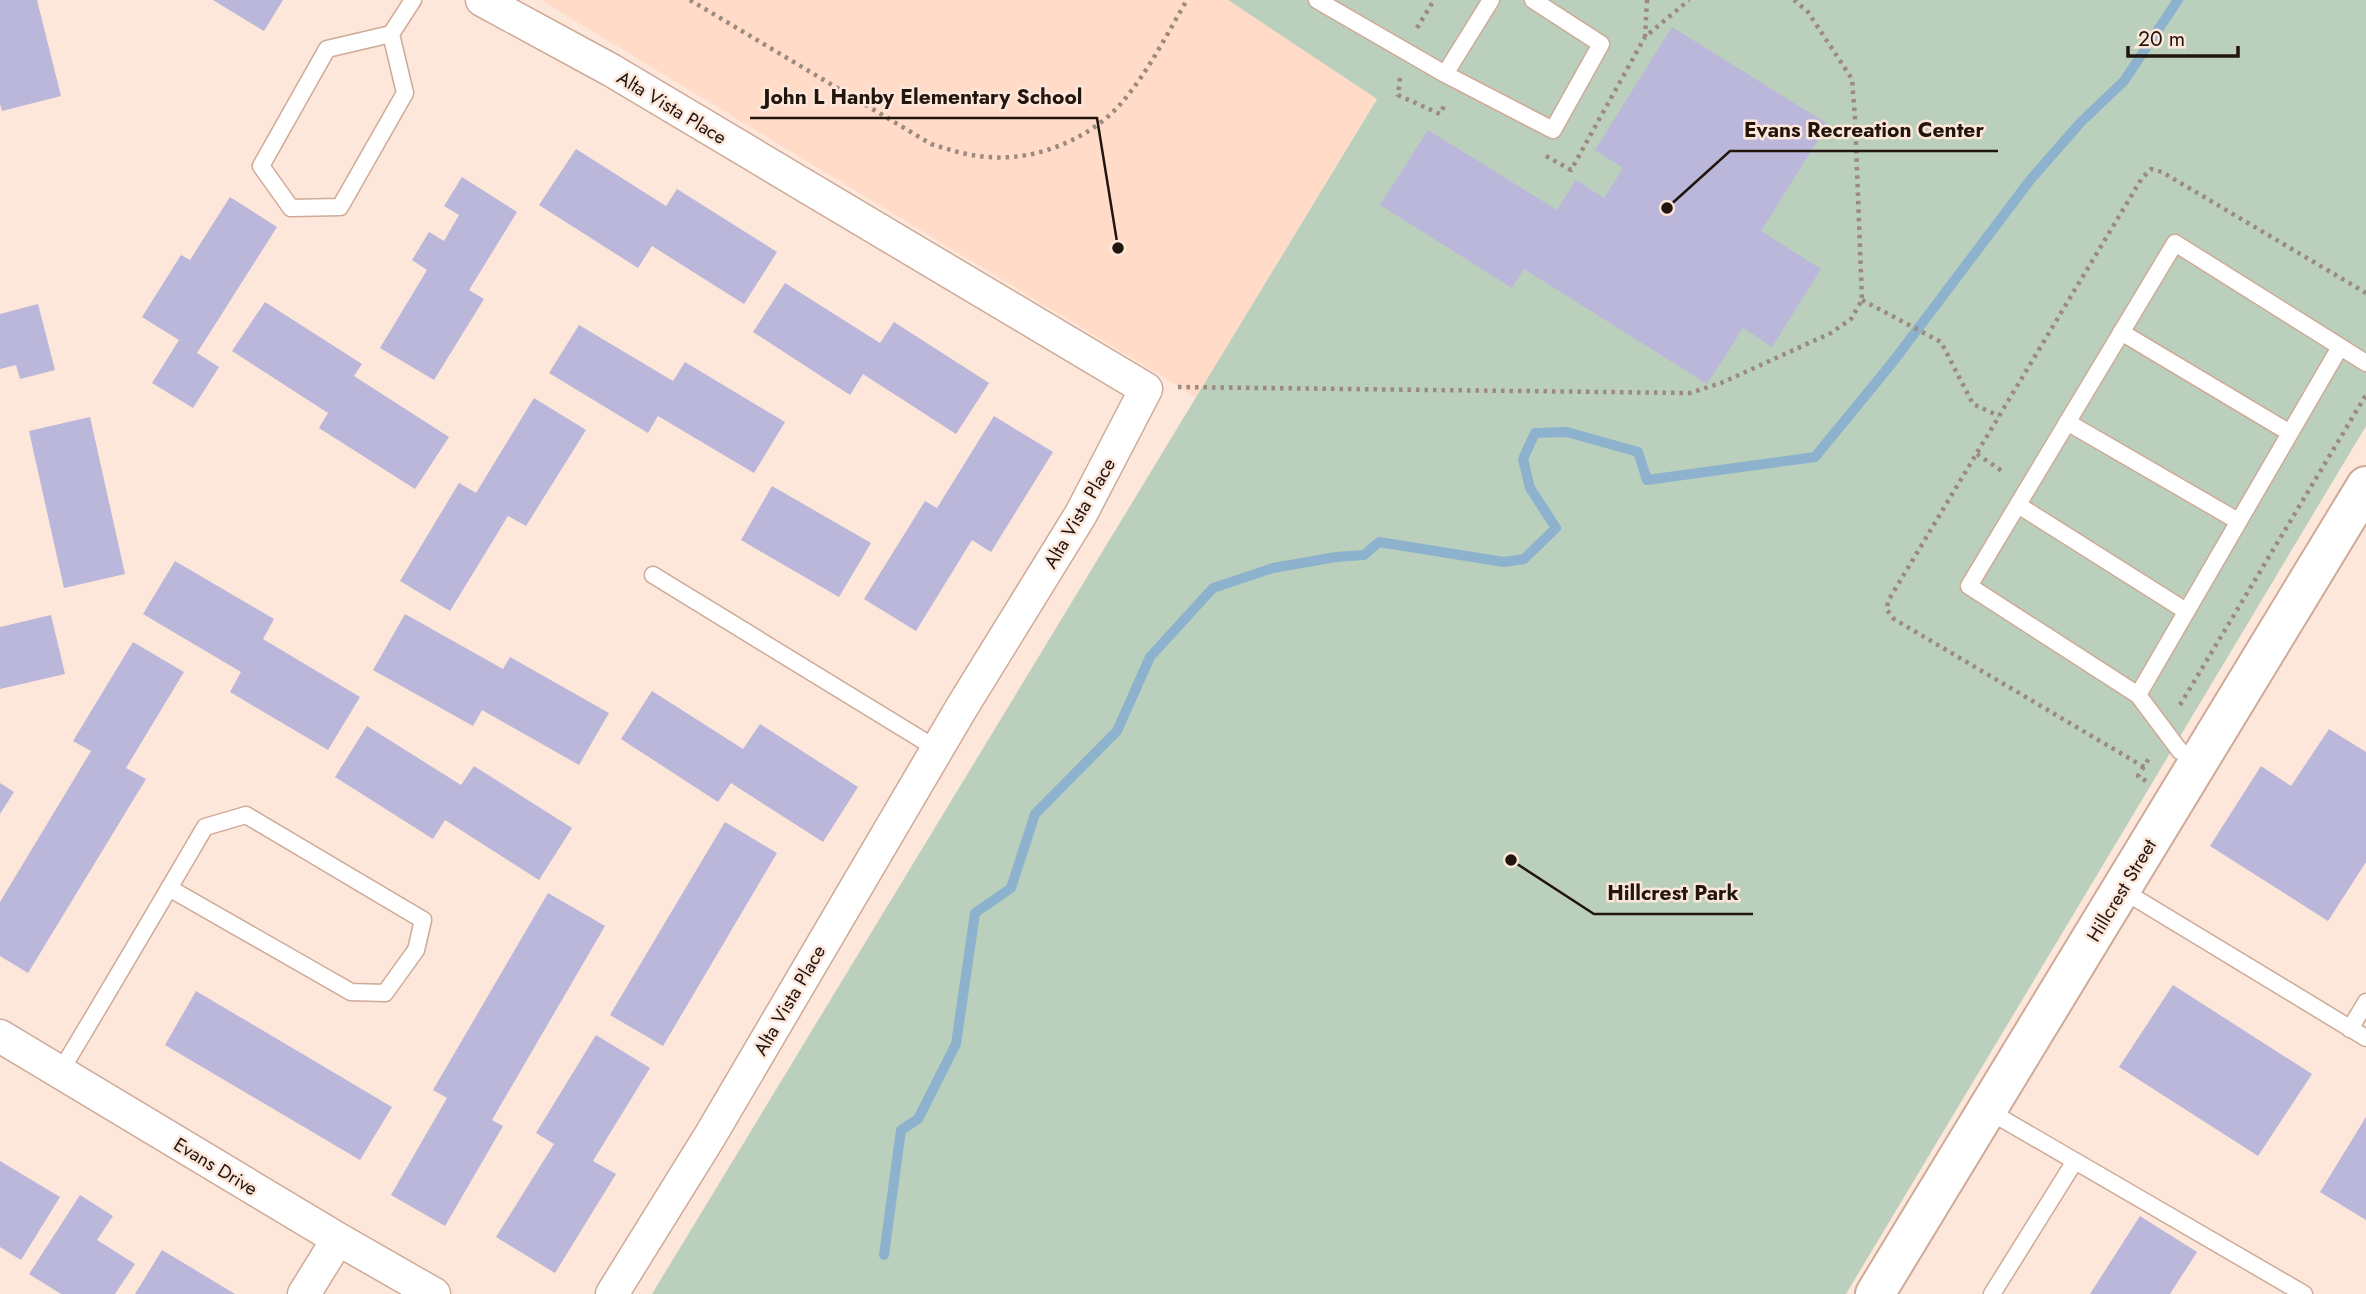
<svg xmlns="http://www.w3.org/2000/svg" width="2366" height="1294" viewBox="0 0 2366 1294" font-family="Jost,sans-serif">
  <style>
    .built { fill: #ffdbc8 }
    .green { fill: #bbd0bc }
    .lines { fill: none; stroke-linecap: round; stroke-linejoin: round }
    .stream { stroke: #8cb2ce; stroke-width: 10 }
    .building { fill: #bab7da }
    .service-casing { stroke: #ceaa97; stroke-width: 19 }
    .minor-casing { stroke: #ceaa97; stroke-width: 35 }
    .tertiary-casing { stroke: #ceaa97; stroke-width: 42 }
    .path { stroke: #9c8a7f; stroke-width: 4.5; stroke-dasharray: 3.5 5; stroke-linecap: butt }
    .service { stroke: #fff; stroke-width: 16 }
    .minor { stroke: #fff; stroke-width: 32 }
    .tertiary { stroke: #fff; stroke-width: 38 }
    .labels { text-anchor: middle; stroke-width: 5; stroke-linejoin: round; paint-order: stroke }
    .street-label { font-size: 19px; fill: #21150d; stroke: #fde6da }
    .leader { fill: none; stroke: #21150d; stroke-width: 2.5 }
    .callout-dot { fill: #21150d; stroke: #fde6da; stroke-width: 2.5 }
    .callout-label { font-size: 21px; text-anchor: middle; font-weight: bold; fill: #21150d; stroke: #fde6da; stroke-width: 5; stroke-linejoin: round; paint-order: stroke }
  </style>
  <rect width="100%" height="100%" fill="#fde6da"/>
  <path class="built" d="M541 0H1228L1377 98 1196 397Z"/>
  <path class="green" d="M1228 0H2366V426L1846 1294H652L1377 99Z"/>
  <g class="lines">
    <path class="stream" d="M884 1255 901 1130 918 1119 956 1044 975 913 1011 888 1035 814 1117 731 1150 657 1213 588 1273 568 1336 557 1364 555 1379 542 1504 562 1524 559 1556 528 1530 488 1523 459 1535 433 1567 432 1638 452 1647 480 1815 457 1892 363 2031 179 2081 122 2124 81 2178 0"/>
  </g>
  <path class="building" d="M0 0H37L61 96 2 111 0 104Z
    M213 0H283L264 31Z
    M1672 27 1828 124 1761 231 1821 269 1772 347 1743 328 1707 384 1524 269 1512 288 1380 205 1428 130 1557 210 1576 180 1604 198 1623 168 1595 150Z
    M576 149 666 206 677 189 777 252 744 304 652 246 638 268 539 205Z
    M462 177 517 212 469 290 484 299 434 380 380 348 427 270 412 260 429 232 444 241 459 215 444 206Z
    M230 197 277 227 197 353 219 367 193 408 152 383 179 340 142 317 181 255 190 260Z
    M785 283 880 343 894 322 989 383 956 434 863 374 850 395 753 332Z
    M265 302 362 364 354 376 449 437 415 489 319 428 328 413 232 351Z
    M38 304 55 370 20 379 16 365 0 369V314Z
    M579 325 673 381 685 362 785 422 754 473 658 416 648 433 549 373Z
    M534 398 586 430 526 526 508 516 450 611 400 581 459 483 476 493Z
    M994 416 1053 452 991 552 972 540 916 631 864 599 925 501 937 508Z
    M90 417 125 574 64 588 29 431Z
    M772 486 871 543 839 597 741 540Z
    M175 561 274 619 263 639 360 697 328 750 230 692 241 672 143 614Z
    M405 614 503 669 510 657 609 713 579 765 482 710 473 726 373 670Z
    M51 615 65 674 0 689V627Z
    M133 642 184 672 126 768 146 779 28 973 0 956V902L91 751 73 741Z
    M652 691 743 749 760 724 858 787 823 842 731 783 718 802 621 739Z
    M367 726 461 785 474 766 572 828 539 880 445 820 433 839 335 777Z
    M2329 729 2366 752V862L2328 921 2210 846 2261 766 2291 786Z
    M0 783 14 792 0 814Z
    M725 822 777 853 663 1046 610 1015Z
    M548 893 605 926 492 1120 503 1126 445 1226 391 1195 447 1098 433 1090Z
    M2173 985 2312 1074 2258 1156 2119 1067Z
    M196 991 392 1107 360 1160 165 1045Z
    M596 1035 650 1068 593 1161 616 1174 555 1273 496 1237 554 1144 536 1133Z
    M2366 1117V1220L2320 1192Z
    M0 1161 60 1197 21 1260 0 1247Z
    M80 1195 113 1216 97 1240 135 1264 115 1294H61L29 1274Z
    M2140 1216 2197 1252 2170 1294H2090Z
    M162 1250 235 1294H135Z"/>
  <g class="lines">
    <defs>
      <path id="service" d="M1317 0 1445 74 1553 130 1601 44 1533 0
        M391 34 405 93 340 207 291 208 261 166 327 49 391 34 413 0
        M1445 74 1491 0
        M2121 332 2290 433
        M2067 422 2238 521
        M2018 505 2186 611
        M653 575 937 749
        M2138 695 2340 347
        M2199 760 2180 751 2138 695 1969 586 2175 243 2366 363
        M2122 890 2366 1038
        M2350 1029 2366 1002
        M60 1072C109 991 157 909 205 827L246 815 423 920 416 950 385 993 351 992 169 888
        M1987 1110 2304 1294
        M1992 1294 2075 1161"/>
      <path id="minor" d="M482 0 611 70 1146 389 1081 514 962 707 710 1136 612 1294
        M0 1036 338 1239 434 1294
        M304 1294 338 1239"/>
      <path id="tertiary" d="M1875 1294 2366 486"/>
    </defs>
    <use href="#service" class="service-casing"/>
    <use href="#minor" class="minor-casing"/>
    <use href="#tertiary" class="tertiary-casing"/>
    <path class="path" d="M690 0 931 144C950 150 969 156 989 157 1037 161 1093 138 1124 100 1149 70 1167 34 1187 0
      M1647 0 1645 37 1689 0
      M1417 28 1434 0
      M1400 78 1398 95 1440 114 1445 104
      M1546 156 1571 170 1645 37
      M1862 300 1941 342 1973 404 1999 416
      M1178 387 1690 393 1721 383 1831 333 1851 319 1862 300 1855 118 1852 79 1808 12 1794 0
      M1977 454 2005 473
      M2180 705 2366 395
      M2144 767 1894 619 1887 610 1888 601 2142 178 2151 169 2162 172 2366 293
      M2146 781 2138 776 2151 755"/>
    <use href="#service" class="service"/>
    <use href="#minor" class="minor"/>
    <use href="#tertiary" class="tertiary"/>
  </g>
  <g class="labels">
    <g class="street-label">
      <text transform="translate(672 107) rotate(31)" y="7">Alta Vista Place</text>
      <text transform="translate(1079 513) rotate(-60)" y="7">Alta Vista Place</text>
      <text transform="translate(2121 890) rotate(-59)" y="7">Hillcrest Street</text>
      <text transform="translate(789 1000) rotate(-60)" y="7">Alta Vista Place</text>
      <text transform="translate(216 1166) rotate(31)" y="7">Evans Drive</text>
    </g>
  </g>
  <path class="leader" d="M1118 248L1097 118H750M1667 208L1730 151H1998M1511 860L1594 914H1753"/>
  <g class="callout-dot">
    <circle cx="1118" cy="248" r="7"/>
    <circle cx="1667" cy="208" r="7"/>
    <circle cx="1511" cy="860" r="7"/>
  </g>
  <g class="callout-label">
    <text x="923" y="104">John L Hanby Elementary School</text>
    <text x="1864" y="137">Evans Recreation Center</text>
    <text x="1673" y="900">Hillcrest Park</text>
  </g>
  <path d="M2128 46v10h110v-10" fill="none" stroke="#21150d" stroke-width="3.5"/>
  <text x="2138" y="46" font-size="21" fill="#21150d" stroke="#fde6da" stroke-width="5" paint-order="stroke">20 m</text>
</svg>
